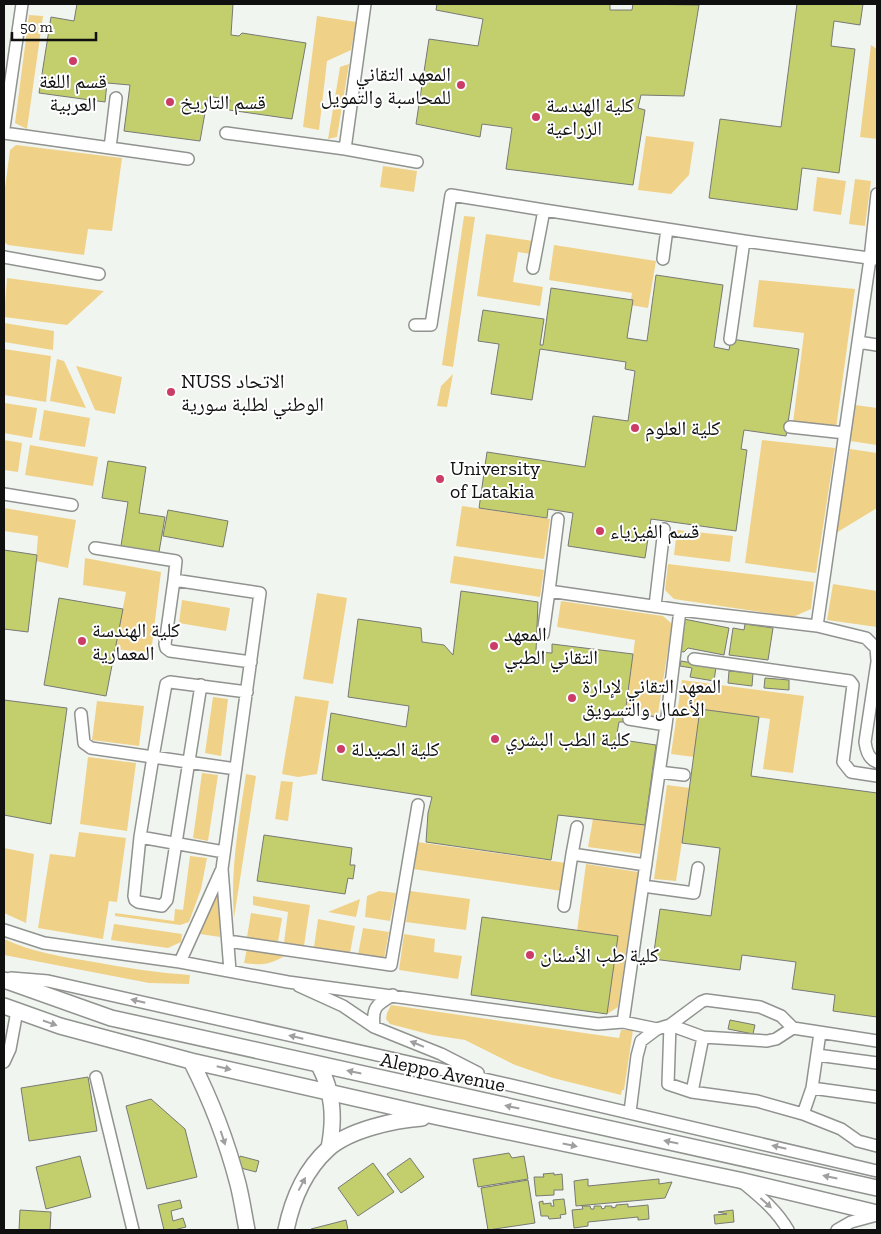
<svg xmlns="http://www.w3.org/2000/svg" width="881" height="1234" viewBox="0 0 881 1234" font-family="'Zilla Slab','Noto Naskh Arabic',serif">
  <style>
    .green { fill: #f0d188 }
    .building { fill: #c3cf6d; stroke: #787974 }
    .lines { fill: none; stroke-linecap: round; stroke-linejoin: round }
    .minor-casing { stroke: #90938f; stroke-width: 14 }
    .major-casing { stroke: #90938f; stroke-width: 18 }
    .minor { stroke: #fff; stroke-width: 11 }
    .major { stroke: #fff; stroke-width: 15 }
    .oneway { fill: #9f9f9f }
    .poi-dot { fill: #cb3d67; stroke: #fff; stroke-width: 2 }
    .labels { text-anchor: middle; stroke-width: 4; stroke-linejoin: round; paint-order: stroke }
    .poi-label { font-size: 20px; fill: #0f100f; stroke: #fff; text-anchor: start }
    .street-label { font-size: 20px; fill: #0f100f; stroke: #fff }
  </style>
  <rect width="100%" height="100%" fill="#f1f5f0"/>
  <path class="green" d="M29 15 43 16 27 129 15 123Z
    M317 16 356 22 351 50 327 61 319 130 303 127Z
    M871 45 877 49V139L860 137Z
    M349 64 337 137 328 139 340 67Z
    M646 136 694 142 689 175 671 194 638 190Z
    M16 145 122 158 112 231 88 229 84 255 8 245 4 242V196L10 150Z
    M383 166 417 171 414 192 380 187Z
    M817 177 846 181 841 215 813 211Z
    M855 179 871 181 865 226 849 224Z
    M464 216 475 217 453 367 442 365Z
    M486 234 533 241 531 254 518 252 513 282 543 287 540 306 477 296Z
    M554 245 656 261 648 308 630 305 632 293 549 280Z
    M7 278 104 291 67 325 4 317Z
    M759 280 855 289 836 428 793 423 804 333 753 327Z
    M4 323 54 331 53 350 4 342Z
    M4 349 51 356 46 402 4 395Z
    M57 359 64 361 86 408 50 401Z
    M76 366 122 377 115 414 95 410Z
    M453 374 447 407 437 406 441 386Z
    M4 403 37 408 32 438 4 433Z
    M855 405 877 408V445L850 441Z
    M44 410 90 418 85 447 39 440Z
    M4 440 22 443 18 472 4 470Z
    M762 440 835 448 816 573 745 563Z
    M30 445 98 457 93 486 25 475Z
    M850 449 877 453V508L836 533Z
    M462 506 550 519 544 559 456 546Z
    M4 508 76 520 68 568 36 561 38 536 4 531Z
    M677 530 733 536 730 562 674 555Z
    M454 556 544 570 540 597 450 583Z
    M85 558 161 572 151 653 115 649 126 592 83 585Z
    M668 564 814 582 811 609 793 617 674 599 665 590Z
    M833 584 877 591V627L827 620Z
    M317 593 347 598 333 684 303 679Z
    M182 600 230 608 226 631 179 623Z
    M561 601 663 616 672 624 657 720 647 718V711L626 708 635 640 557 627Z
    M682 680 804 696 793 773 763 769 770 719 700 709 694 757 671 754Z
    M295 696 329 701 317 774 298 777 282 774Z
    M213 697 228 699 221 756 205 753Z
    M97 701 144 706 139 746 92 740Z
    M88 757 136 763 127 831 80 824Z
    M202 773 218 775 208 841 193 838Z
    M246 774 256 776 234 918C230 870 239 822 246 774Z
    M281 781 293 782 288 821 275 819Z
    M667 785 690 788 676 881 654 879Z
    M593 819 645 825 640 854 588 847Z
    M79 832 126 838 117 902 109 901 103 939 38 928 50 854 75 857Z
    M417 842 566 863 562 891 413 869Z
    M4 848 34 854 26 923 4 913Z
    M190 856 207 858 201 889 189 922 180 925 115 916V913L174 921 175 909 183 910Z
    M586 864 638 872 618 1007 607 1014 618 936 577 931Z
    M219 888 220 937 200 934Z
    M379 891 396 893 390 921 365 917 367 896Z
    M410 891 470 899 466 930 406 922Z
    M253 896 310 905 304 946 284 943 288 912 253 905Z
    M360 899 356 917 328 912Z
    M251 913 282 918 278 942 247 937Z
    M318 919 355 926 350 953 314 947Z
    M114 924 182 934 181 942 168 948 111 940Z
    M363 928 389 932 384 959 358 955Z
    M404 934 435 939 434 952 462 956 458 979 399 970Z
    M4 939C32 952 63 957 94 962 126 968 158 973 190 975L189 984 149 983 4 955Z
    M247 948 288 954C271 964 264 966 244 963Z
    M391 1005 619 1038 621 1030H633L624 1090H622L621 1095 553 1078 515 1065 465 1040 432 1035 390 1024 386 1019 387 1013Z"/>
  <path class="building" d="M77 4H233L231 35 239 36 242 33 306 43 292 119 229 110 230 100 208 96 200 141 124 131 130 85 107 83 105 102 39 93 51 17 74 21Z
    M437 4H610V10H632L633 4 699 5 684 96 641 95 638 108 645 110 633 185 506 169 512 128 482 124 480 137 416 124 429 39 478 46 483 19 436 10Z
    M797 4H863L860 25 834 21 831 46 855 49 839 173 802 168 797 210 709 198 720 119 781 127Z
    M656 275 723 285 714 347 729 350 731 339 799 349 786 436 744 430 741 449 747 450 736 531 651 519 645 558 568 546 573 513 548 509 547 518 479 508 487 452 585 467 593 416 628 421 635 371 625 369 626 362 540 349 532 400 491 394 499 344 478 341 483 310 544 319 540 345H543L551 288 633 300 627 338 647 341Z
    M108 461 146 467 139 513 165 517 158 558 120 552 128 502 102 498Z
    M168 510 228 521 223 547 163 536Z
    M4 550 37 555 28 632 4 629Z
    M461 591 538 602 536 652 552 653V644L633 654 624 722H619L616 739 656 745 645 825 558 815 551 860 426 842 428 813 432 797 322 780 331 713 406 727 409 706 348 697 358 619 421 628 422 642 444 645 453 655Z
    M59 598 123 609 106 696 44 685Z
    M684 619 729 628 724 655 688 648 684 652 678 651Z
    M745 624 773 628 768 660 729 655 733 628 744 630Z
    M681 661 716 667 714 681 690 677 692 668 680 666Z
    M729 671 753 673 752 686 728 683Z
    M765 678 789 680V690L764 688Z
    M4 700 67 708 51 824 4 815Z
    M700 709 759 717 751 776 877 793V1017L833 1011 835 995 792 989 796 962 742 955 740 970 653 959 660 909 711 916 720 848 682 843Z
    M264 835 352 848 350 865H355L353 879 348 878 345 894 257 881Z
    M482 917 618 936 607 1014 471 995Z
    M730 1020 755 1025 753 1034 728 1029Z
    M88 1077 97 1131 29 1141 21 1088Z
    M151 1099 185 1129 197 1177 147 1189 126 1106Z
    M509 1153 512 1158 524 1156 528 1179 478 1187 473 1159Z
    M80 1156 91 1197 46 1209 36 1167Z
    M240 1156 259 1161 256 1172 237 1167Z
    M410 1158 424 1177 401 1193 387 1174Z
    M373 1163 394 1192 358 1216 338 1188Z
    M554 1173V1175L562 1174 563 1190H554V1195L536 1196 534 1177H544L543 1174Z
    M588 1179V1186L659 1179V1184L672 1182 665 1198 576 1206 574 1181Z
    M528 1180 535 1223 488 1230 481 1188Z
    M564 1199 566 1214 560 1215 561 1218 549 1219 548 1216H541L539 1202 543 1201V1204L551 1203V1206H554L553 1200Z
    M180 1200 182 1208 171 1211 173 1221 183 1218 186 1227 174 1230H164L158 1205Z
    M628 1204V1207L648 1205 649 1219 638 1220V1217L588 1222V1226L574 1228 572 1210 583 1209 582 1206H590L591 1209H594V1206H601L602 1209 605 1208V1206H612V1208L616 1207V1205Z
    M20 1210 51 1212 50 1230H19Z
    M733 1210 734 1222 715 1224 714 1215 727 1214 718 1212Z
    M346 1220 348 1230H311V1229Z"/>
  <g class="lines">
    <defs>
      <path id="minor" d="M4 128 22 4
        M4 133 188 159
        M226 133 345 149 365 4
        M110 148 116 98
        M345 149 417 162
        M4 257 99 274
        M663 259 667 229
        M533 268 544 210 744 241 876 259
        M415 325H431L451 195 544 210
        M730 339 744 241
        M858 342 877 345
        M790 427 845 433
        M4 494 72 505
        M95 548 176 561 174 580 260 593 222 869 230 971
        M174 580 165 644 166 648 170 651 251 662
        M549 591 558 519
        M655 606 664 529
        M817 626 870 259 877 194
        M543 634 549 591 680 610
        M694 659 850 681 853 685 843 762 851 772 877 776
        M877 662 865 742C866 750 868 759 877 762
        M81 714 84 743 91 748 153 757 140 837 224 852
        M629 719 666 725
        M236 769 153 757 166 684 170 682 247 692
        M659 772 684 775
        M577 827 572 854 646 865
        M140 837 134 896 135 900 138 902 162 906 167 900 201 685
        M643 886 694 893 698 868
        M564 906 572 854
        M4 930 44 943 180 962 288 982 598 1024 623 1022 657 1029 670 1025 703 1037 767 1041 776 1039 793 1028 877 1041
        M228 941 391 965 418 805
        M180 962 221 871
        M11 978 48 981 493 1081 877 1171
        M299 986 343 1006 374 1027 441 1054 478 1073
        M623 1022 666 725 680 610 817 626 866 638 876 648 877 660
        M374 1027C372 1007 376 1005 393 995
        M703 1037 692 1092 757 1101 803 1114 812 1088 820 1033
        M817 1055 877 1063
        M4 1062 10 1049 17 1011
        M96 1077 133 1230
        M812 1088 877 1097
        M692 1092 668 1084 670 1025 701 1002 706 1000 760 1007 781 1016 793 1028
        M630 1112 637 1056 641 1041 657 1029
        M803 1114 841 1129 858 1141 877 1146
        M741 1181C759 1196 776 1209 788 1230
        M837 1230 851 1222 877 1215"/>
      <path id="major" d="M4 980 111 1018 877 1188
        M4 1006 60 1026 191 1061 438 1117 739 1180 877 1213
        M191 1061C211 1100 227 1142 238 1184 242 1200 244 1215 247 1230
        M319 1065C333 1092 335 1118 329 1148
        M286 1230C292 1201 305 1170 328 1149 349 1130 394 1120 422 1118"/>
    </defs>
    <use href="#minor" class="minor-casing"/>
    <use href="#major" class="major-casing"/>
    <use href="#minor" class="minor"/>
    <use href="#major" class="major"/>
  </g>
  <defs><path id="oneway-solid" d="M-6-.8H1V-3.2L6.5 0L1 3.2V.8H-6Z" transform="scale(1.25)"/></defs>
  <g class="oneway">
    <use href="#oneway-solid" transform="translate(138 1001) rotate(-167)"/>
    <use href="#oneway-solid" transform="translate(50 1023) rotate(19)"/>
    <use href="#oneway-solid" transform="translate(296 1037) rotate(-167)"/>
    <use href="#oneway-solid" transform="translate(417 1044) rotate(-158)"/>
    <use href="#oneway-solid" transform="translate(224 1068) rotate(13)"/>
    <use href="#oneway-solid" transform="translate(354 1072) rotate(-168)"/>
    <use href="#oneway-solid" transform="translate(512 1107) rotate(-168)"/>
    <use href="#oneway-solid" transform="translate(223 1138) rotate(72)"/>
    <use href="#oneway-solid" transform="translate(671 1142) rotate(-168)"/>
    <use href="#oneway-solid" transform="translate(570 1145) rotate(12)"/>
    <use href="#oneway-solid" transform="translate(779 1147) rotate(-167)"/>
    <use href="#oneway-solid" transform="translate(830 1177) rotate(-168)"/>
    <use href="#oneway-solid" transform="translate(302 1184) rotate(-62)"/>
    <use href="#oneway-solid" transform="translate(766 1203) rotate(42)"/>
  </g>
  <g class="poi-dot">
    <circle cx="73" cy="61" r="5"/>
    <circle cx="461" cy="85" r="5"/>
    <circle cx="170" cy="102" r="5"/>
    <circle cx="536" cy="117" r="5"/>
    <circle cx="171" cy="392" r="5"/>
    <circle cx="635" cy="428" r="5"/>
    <circle cx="440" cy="479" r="5"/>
    <circle cx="600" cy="531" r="5"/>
    <circle cx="82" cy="641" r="5"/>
    <circle cx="494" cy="646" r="5"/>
    <circle cx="572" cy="698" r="5"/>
    <circle cx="495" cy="739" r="5"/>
    <circle cx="341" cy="749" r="5"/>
    <circle cx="530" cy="955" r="5"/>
  </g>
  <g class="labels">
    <g class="poi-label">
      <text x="451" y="81" text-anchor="end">المعهد التقاني<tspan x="451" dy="23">للمحاسبة والتمويل</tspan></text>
      <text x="73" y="88" text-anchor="middle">قسم اللغة<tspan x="73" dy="23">العربية</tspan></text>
      <text x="180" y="109">قسم التاريخ</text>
      <text x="546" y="112">كلية الهندسة<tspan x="546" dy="23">الزراعية</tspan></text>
      <text x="181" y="388">NUSS الاتحاد<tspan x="181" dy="23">الوطني لطلبة سورية</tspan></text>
      <text x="645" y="435">كلية العلوم</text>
      <text x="450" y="475">University<tspan x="450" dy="23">of Latakia</tspan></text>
      <text x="610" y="538">قسم الفيزياء</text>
      <text x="92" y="637">كلية الهندسة<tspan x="92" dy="23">المعمارية</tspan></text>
      <text x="504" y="641">المعهد<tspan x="504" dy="23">التقاني الطبي</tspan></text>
      <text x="582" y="693">المعهد التقاني لإدارة<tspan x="582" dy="23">الأعمال والتسويق</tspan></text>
      <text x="505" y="746">كلية الطب البشري</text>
      <text x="351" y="756">كلية الصيدلة</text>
      <text x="540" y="962">كلية طب الأسنان</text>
    </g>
    <g class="street-label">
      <text transform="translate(443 1072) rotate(12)" y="7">Aleppo Avenue</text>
    </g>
  </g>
  <rect width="881" height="1234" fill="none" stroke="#0f100f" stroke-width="10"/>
  <path d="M12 32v8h84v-8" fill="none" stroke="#0f100f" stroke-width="2.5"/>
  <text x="20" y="32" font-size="15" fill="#0f100f" stroke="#ffffff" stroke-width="4" paint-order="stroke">50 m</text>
</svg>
